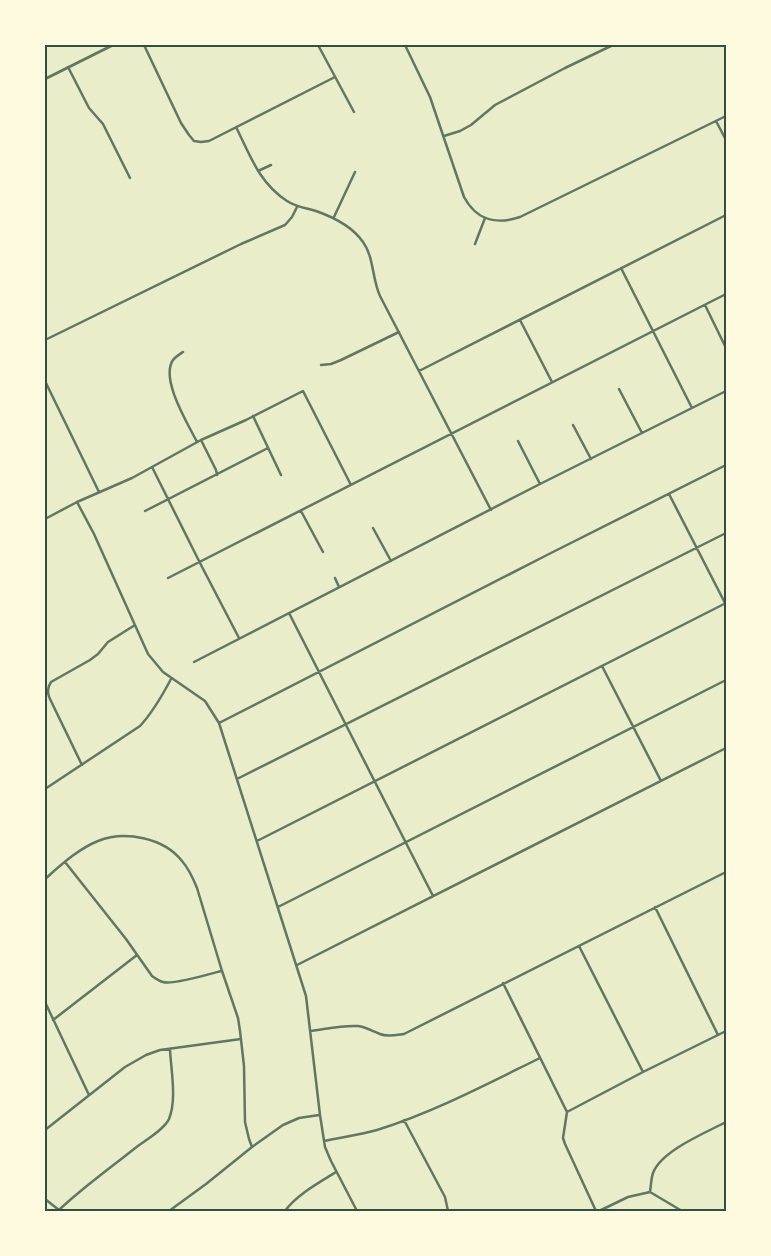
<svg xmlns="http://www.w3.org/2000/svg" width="771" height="1256" viewBox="0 0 771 1256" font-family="'Open Sans',sans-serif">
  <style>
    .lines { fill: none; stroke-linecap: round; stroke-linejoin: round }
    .minor { stroke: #617663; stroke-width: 2.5 }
    .tertiary { stroke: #617663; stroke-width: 3 }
    .neatline { fill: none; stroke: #344e41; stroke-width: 2 }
  </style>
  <rect width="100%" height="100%" fill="#e9edc9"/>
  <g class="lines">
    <path class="minor" d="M144 45 181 123 189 135 194 141 201 142 209 141 335 77
      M318 45 354 112
      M405 45 430 97 464 197C477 221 496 225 520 217L726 116
      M68 67 89 108 103 124 130 178
      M716 121 726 140
      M236 127C250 155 259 183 287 201 296 207 306 208 316 211 333 217 352 226 363 242 374 257 372 279 380 296L491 510
      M444 136 460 131 471 125 495 105 565 68 613 45
      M258 171 271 165
      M334 217 355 172
      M475 244 485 218
      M621 268 692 408
      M705 305 726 348
      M520 320 552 382
      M45 340 241 244 285 225 292 217 297 207
      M183 352C180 354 175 357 173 360 160 379 188 424 197 442
      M321 365 331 364 341 360 399 332
      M419 371 726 215
      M45 381 99 492
      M619 389 642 433
      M253 416 281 475
      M573 425 591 459
      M201 440 216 470 217 475
      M518 441 540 484
      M152 467 200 563 239 638
      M669 494 725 603
      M77 502 94 534 148 654 163 672 205 701 219 723 306 996 320 1115 325 1147 331 1161 357 1211
      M145 511 268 448
      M301 511 323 552
      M45 519 77 502 132 478 201 440 246 420 303 391 351 485
      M373 528 391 561
      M168 578 726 294
      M335 578 339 587
      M289 613 433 896
      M194 662 540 484 726 391
      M602 666 661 781
      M219 723 547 555 726 465
      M82 765 50 699C47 693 47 688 51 682L90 660 98 654 108 642 135 625
      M237 779 726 533
      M45 789 140 726C153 712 162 696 171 679
      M257 841 726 603
      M65 862 126 939 152 976C156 979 159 981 163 982 173 985 210 974 221 971
      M45 879C61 865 78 849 98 841 125 830 164 838 182 861 189 869 193 878 197 888L222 971 238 1018 240 1031 244 1066 245 1122 249 1139 252 1147
      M278 907 726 680
      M655 907 718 1035
      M579 946 643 1072
      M297 965 726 748
      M503 983 567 1112 563 1138 565 1144 596 1211
      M45 1002 89 1095
      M53 1020 137 955
      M310 1031C326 1029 342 1025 358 1026 366 1027 372 1031 380 1034 387 1037 396 1035 404 1034L726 872
      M567 1112 643 1072 726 1031
      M404 1120 445 1197 448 1211
      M45 1130 125 1067 146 1055 160 1050 241 1039
      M324 1141C342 1137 360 1135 377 1130 434 1112 487 1084 540 1058
      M650 1192C651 1186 651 1179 653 1173 661 1151 705 1133 726 1122
      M45 1199 59 1210
      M59 1210C82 1188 109 1169 134 1149 144 1141 164 1130 169 1119 177 1099 171 1071 170 1049
      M169 1211 206 1184 252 1147 283 1125 299 1118 319 1115
      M285 1211C296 1195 320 1182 336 1172
      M599 1211 628 1197 650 1192 682 1211"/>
    <path class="tertiary" d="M45 79 113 45"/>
  </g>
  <rect width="771" height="1256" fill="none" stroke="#fefae0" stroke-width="92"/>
  <rect x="46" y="46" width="679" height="1164" class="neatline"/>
</svg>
